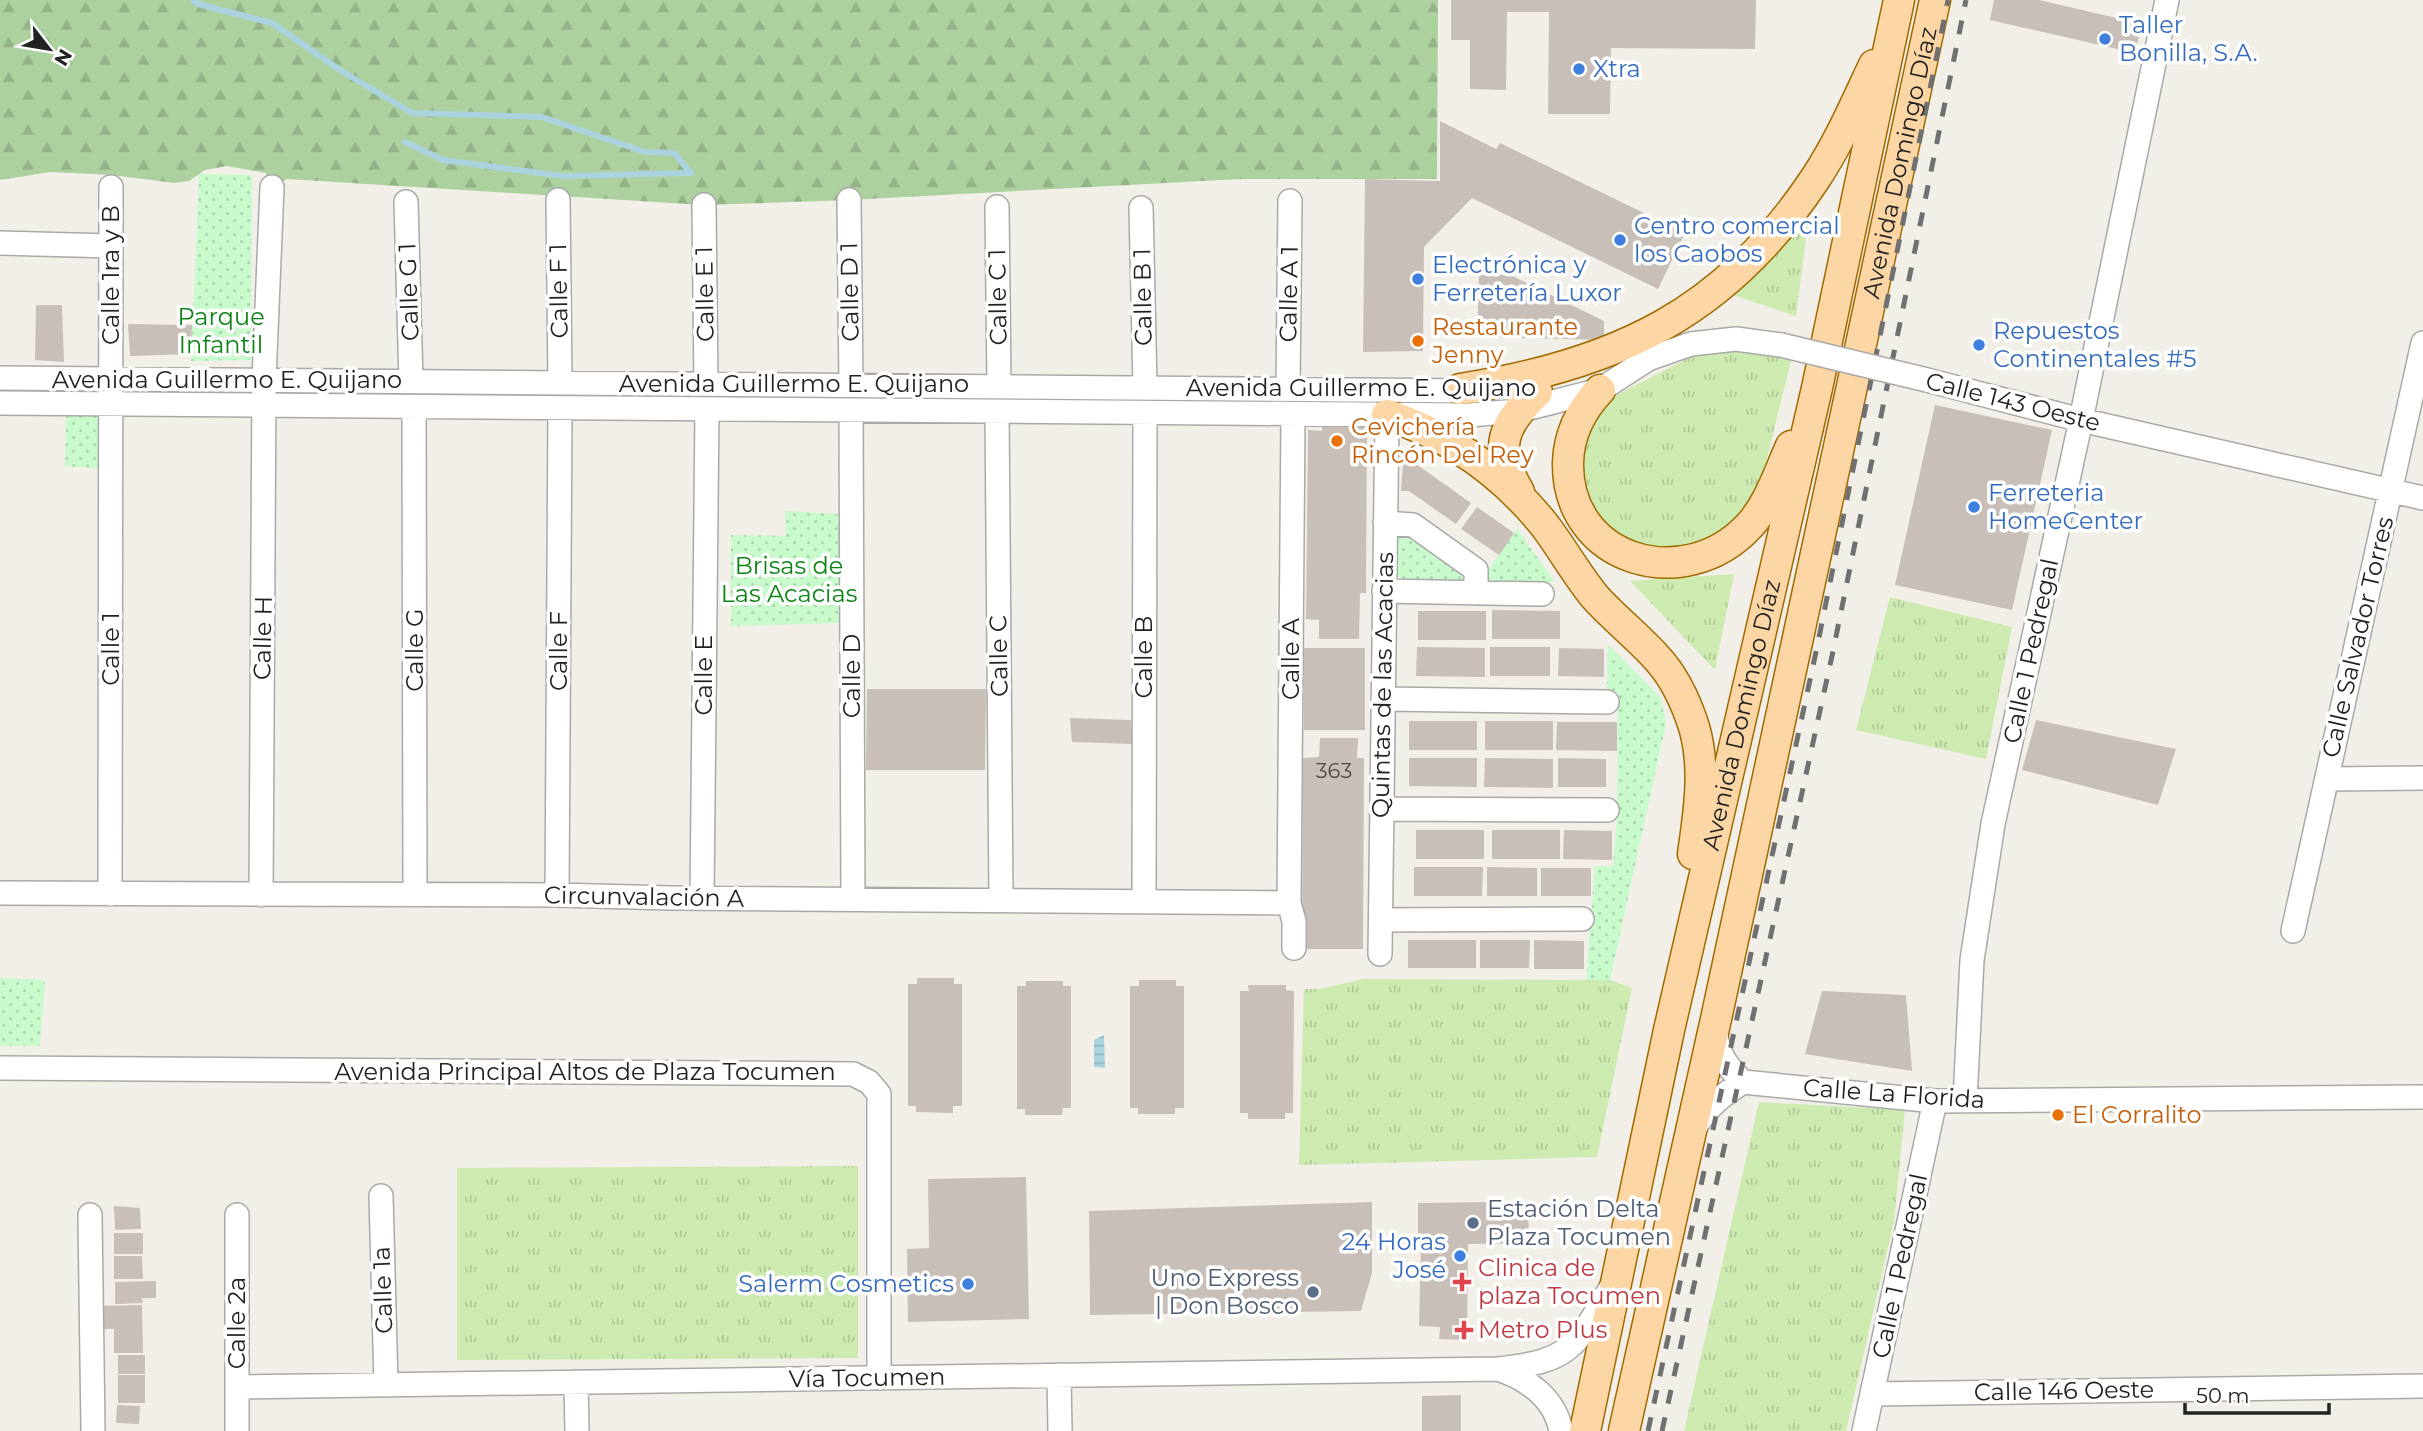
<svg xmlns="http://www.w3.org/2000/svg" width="2423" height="1431" viewBox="0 0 2423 1431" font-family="Montserrat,sans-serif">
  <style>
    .grass { fill: url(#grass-tufts) }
    .forest { fill: url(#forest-firs) }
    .park { fill: url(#park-dots) }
    .water { fill: url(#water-rules) }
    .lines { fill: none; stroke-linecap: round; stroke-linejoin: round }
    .stream { stroke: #aad3df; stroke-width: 6 }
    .building { fill: #c7bfb8 }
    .minor-casing { stroke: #a9a9a9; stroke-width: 26 }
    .major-casing { stroke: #a06b00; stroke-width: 33 }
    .minor { stroke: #fff; stroke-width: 23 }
    .major { stroke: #fcd6a4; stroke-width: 30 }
    .rail { stroke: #707070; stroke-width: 5; stroke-dasharray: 14 14; stroke-linecap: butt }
    .minor-bridge-casing { stroke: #a9a9a9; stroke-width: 26; stroke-linecap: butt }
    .minor-bridge { stroke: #fff; stroke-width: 23 }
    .shop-dot { fill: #3f7fe0; stroke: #fff; stroke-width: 2.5 }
    .food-dot { fill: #e8710a; stroke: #fff; stroke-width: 2.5 }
    .service-dot { fill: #5c6f8a; stroke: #fff; stroke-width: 2.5 }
    .health-dot { fill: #e0444e; stroke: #fff; stroke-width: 2.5 }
    .labels { text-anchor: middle; stroke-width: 7; stroke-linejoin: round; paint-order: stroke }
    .number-label { font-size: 21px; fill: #4b4948 }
    .shop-label { font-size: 24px; fill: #366cbe; stroke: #fff; text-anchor: start }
    .street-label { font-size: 24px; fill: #222; stroke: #fff }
    .park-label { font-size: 24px; fill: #0c8416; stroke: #fff }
    .food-label { font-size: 24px; fill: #c56008; stroke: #fff; text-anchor: start }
    .service-label { font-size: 24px; fill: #4e5e75; stroke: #fff; text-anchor: start }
    .health-label { font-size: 24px; fill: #be3a42; stroke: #fff; text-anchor: start }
  </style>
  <defs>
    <pattern id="grass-tufts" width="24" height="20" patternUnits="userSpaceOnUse" patternTransform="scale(1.75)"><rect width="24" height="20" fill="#cdebb0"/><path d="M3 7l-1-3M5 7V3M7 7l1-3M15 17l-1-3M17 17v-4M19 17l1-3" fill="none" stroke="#b0c997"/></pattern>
    <pattern id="forest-firs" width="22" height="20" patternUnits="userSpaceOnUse" patternTransform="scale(1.75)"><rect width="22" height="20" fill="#add19e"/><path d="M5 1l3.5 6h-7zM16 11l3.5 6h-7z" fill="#95b388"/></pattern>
    <pattern id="park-dots" width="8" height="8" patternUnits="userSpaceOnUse" patternTransform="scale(1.75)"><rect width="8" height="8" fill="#c8facc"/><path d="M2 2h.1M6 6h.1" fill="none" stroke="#acd6af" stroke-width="1.8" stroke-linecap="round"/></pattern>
    <pattern id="water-rules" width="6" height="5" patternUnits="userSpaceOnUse" patternTransform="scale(1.75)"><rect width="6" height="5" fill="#aad3df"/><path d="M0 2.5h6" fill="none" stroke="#92b5bf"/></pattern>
  </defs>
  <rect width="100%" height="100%" fill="#f2efe9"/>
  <path class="grass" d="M1809 216 1796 316 1730 294Z
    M1718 351H1754L1791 361 1753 515 1671 557 1612 536 1586 496 1579 464 1587 432 1608 399 1687 359Z
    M1734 574 1715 670 1630 581Z
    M1890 597 2012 627 1986 759 1856 730Z
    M1363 979 1610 980 1632 988 1597 1157 1299 1165 1304 989H1320Z
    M1759 1102 1905 1110 1894 1221 1846 1431H1684Z
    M858 1166V1358L457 1360V1168Z"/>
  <path class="forest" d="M0 0H1438L1437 179H1240L849 200 704 205 287 179 273 187 272 206 266 173 227 166 205 170 189 181 174 183 112 175 50 172 0 180Z"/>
  <path class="park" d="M199 174 252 175 251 360 191 361Z
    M66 412 103 413 102 469 65 466Z
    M785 511 839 514V623L731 626V535L786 536Z
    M1517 529 1555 582H1489L1488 570Z
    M1416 533 1469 574V581H1406L1398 576V535Z
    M1608 644 1661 698 1666 724 1610 980H1586L1595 866H1613L1617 819 1618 693 1607 692Z
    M0 978 45 980 40 1046H0Z"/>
  <path class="water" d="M1104 1035 1105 1068 1094 1067V1040Z"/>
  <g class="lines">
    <path class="stream" d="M193 0 198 4 272 23 340 70 412 113 542 117 645 152 674 153 691 173 563 176 443 160 405 142"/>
  </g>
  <path class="building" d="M1451 0H1756L1755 49 1611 48 1610 114H1548L1549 12H1507L1506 90 1470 89V40H1451Z
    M1994 0H2039L2142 24 2135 53 1990 20Z
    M1440 121 1496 149 1500 143 1685 233 1658 289 1472 198 1424 247 1423 351 1363 352 1365 179 1440 181Z
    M1479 275H1510L1604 321V340L1477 337Z
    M36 305H62L64 362 35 360Z
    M128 324 192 325 191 354 130 356Z
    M1935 405 2052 430 2012 610 1895 585Z
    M1322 424 1367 425 1366 593H1360L1359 639H1319V620L1306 619 1308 430 1322 431Z
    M1403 463 1416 464 1471 503 1456 524 1409 491H1401Z
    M1477 507 1514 533 1499 555 1461 529Z
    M1492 610 1560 611V639H1492Z
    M1418 611H1486V640H1418Z
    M1417 647 1485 648V677L1416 676Z
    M1490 647H1550V676H1490Z
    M1304 648H1365V730H1304Z
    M1559 648 1604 649V677L1558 676Z
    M867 689H986L985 770H866Z
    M1070 718 1131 720 1132 744 1072 742Z
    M2036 720 2176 749 2158 805 2022 770Z
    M1409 721H1477V750H1409Z
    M1485 721H1553V750H1485Z
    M1557 722H1617V751L1556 750Z
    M1320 738H1358L1357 758H1364L1363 949H1302L1303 758 1319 757Z
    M1409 758H1477V787L1409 786Z
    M1485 758 1553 759V788L1484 787Z
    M1558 758 1606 759V787H1558Z
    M1416 830H1484V859H1416Z
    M1492 830H1560V859H1492Z
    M1564 830 1612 831V860L1563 859Z
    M1414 867H1483L1482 896H1414Z
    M1487 867 1537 868V896H1487Z
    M1541 868H1591V896H1541Z
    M1408 940H1476V968H1408Z
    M1480 940H1530L1529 968H1480Z
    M1534 940 1584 941V969H1534Z
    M917 978H954V984H962V1106H953V1113L916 1112V1106H908V984H917Z
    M1139 980H1176V986H1184V1108H1175V1114H1138V1108H1130V986H1139Z
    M1026 981H1063V986H1071V1108H1063L1062 1115H1025V1109H1017V986H1026Z
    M1248 985H1286V990L1294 991 1293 1113H1285V1119H1248V1113H1240V991H1249Z
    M1822 991 1906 995 1912 1071 1805 1054Z
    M1026 1177 1029 1319 908 1322 907 1249 929 1248 928 1179Z
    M1372 1202V1273L1361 1311 1090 1315 1089 1211Z
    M1495 1202H1528L1529 1243 1468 1244 1467 1340 1439 1339 1440 1327 1419 1326 1421 1245 1418 1244V1203Z
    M114 1206 140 1208 141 1229 115 1230Z
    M114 1233H143V1254H114Z
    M114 1256H142L143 1279H114Z
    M156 1281V1298H142L143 1303 115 1304V1282Z
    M142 1305 143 1353H114V1329H102V1306Z
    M118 1355H145V1374H118Z
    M118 1375H145V1403H118Z
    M1461 1395V1431H1422V1396Z
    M117 1405 140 1406 139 1424 116 1423Z"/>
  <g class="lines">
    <defs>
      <path id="minor" d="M558 200 560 383
        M849 200 851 385
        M406 202 411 381
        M704 205 706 384
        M997 207 999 386
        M1141 208 1145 387
        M0 243 111 246
        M0 378 1475 391
        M1927 380 2081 420 2423 498
        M1288 388 1290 201
        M0 403 1469 415 1518 411 1600 390 1648 359 1691 344 1736 339 1781 345
        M414 407 415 894
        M851 411 853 899
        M997 412 1001 900
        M1293 415 1289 903 1294 921V948
        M1385 523 1413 525 1476 570V593
        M1384 591 1542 594
        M1383 699 1607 702
        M2327 779 2423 778
        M1382 809 1607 810
        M0 893 557 895 671 898 1289 903
        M110 894 111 187
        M261 895 264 380 272 187
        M557 895 560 408
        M702 898 707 410
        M1144 901 1145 413
        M1381 920 1582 919
        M2293 931 2423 343
        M1380 954 1387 415
        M1716 1028C1715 1051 1727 1067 1743 1082
        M0 1068 853 1074 869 1082 879 1094V1378
        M1965 1100 1972 960 1993 824 2081 420 2167 0
        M1695 1128C1706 1107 1724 1094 1743 1082L1935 1101 2423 1097
        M381 1196 386 1385
        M90 1215 93 1431
        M1498 1369C1527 1379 1555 1398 1561 1431
        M1059 1375 1060 1431
        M576 1382 577 1431
        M237 1387 1498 1369C1569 1361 1575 1349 1610 1289
        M1872 1394 2423 1386
        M237 1431V1215
        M1864 1431 1935 1101"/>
      <g id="major">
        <path d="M1460 389C1616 365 1726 313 1815 179 1839 143 1856 103 1874 65"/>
        <path d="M1600 390C1581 410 1569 433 1568 462 1566 562 1685 595 1749 526 1769 505 1779 472 1791 446"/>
        <path d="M1387 415C1451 436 1504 474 1546 527 1563 550 1577 575 1595 597 1614 618 1637 636 1656 657 1674 676 1686 702 1694 727 1706 767 1699 813 1693 854"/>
        <path d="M1519 492C1493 448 1502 425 1537 392"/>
        <path id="s1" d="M1585 1431 1669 1030 1817 388 1899 0"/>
        <path id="s2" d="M1624 1431 1716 1019 1935 0"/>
      </g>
    </defs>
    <use href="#minor" class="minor-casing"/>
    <use href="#major" class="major-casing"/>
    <use href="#minor" class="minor"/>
    <use href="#major" class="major"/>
    <path class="rail" d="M1648 1431 1816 652 1948 0
      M1662 1431 1832 656 1966 0"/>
    <defs>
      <path id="minor-bridge" d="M1781 345 1927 380"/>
    </defs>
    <use href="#minor-bridge" class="minor-bridge-casing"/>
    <use href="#minor-bridge" class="minor-bridge"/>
  </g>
  <g class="shop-dot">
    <circle cx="2105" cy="39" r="7"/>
    <circle cx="1579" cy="69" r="7"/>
    <circle cx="1620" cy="240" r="7"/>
    <circle cx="1418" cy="279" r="7"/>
    <circle cx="1979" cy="345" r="7"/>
    <circle cx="1974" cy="507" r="7"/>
    <circle cx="1460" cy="1256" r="7"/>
    <circle cx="968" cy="1284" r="7"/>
  </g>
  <g class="food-dot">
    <circle cx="1418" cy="341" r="7"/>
    <circle cx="1337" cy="441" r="7"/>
    <circle cx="2058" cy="1115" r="7"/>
  </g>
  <g class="service-dot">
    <circle cx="1473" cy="1223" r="7"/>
    <circle cx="1313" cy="1292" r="7"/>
  </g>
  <g class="health-dot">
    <path d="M1458.5 1271.5h7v7h7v7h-7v7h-7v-7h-7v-7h7z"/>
    <path d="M1460.5 1319.5h7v7h7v7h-7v7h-7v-7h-7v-7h7z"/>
  </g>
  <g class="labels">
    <g class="number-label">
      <text x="1334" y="778">363</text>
    </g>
    <g class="shop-label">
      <text x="2119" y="33">Taller<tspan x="2119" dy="28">Bonilla, S.A.</tspan></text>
      <text x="1593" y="77">Xtra</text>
      <text x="1634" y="234">Centro comercial<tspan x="1634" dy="28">los Caobos</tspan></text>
      <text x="1432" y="273">Electrónica y<tspan x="1432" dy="28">Ferretería Luxor</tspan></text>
      <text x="1993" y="339">Repuestos<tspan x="1993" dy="28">Continentales #5</tspan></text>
      <text x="1988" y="501">Ferreteria<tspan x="1988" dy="28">HomeCenter</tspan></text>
      <text x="1446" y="1250" text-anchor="end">24 Horas<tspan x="1446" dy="28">José</tspan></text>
      <text x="954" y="1292" text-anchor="end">Salerm Cosmetics</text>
    </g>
    <g class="street-label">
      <text dy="8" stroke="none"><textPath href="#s2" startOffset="1298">Avenida Domingo Díaz</textPath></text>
      <text transform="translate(111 275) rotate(-90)" y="8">Calle 1ra y B</text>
      <text transform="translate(559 291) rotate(-91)" y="8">Calle F 1</text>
      <text transform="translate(409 292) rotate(-92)" y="8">Calle G 1</text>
      <text transform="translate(850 292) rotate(-91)" y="8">Calle D 1</text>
      <text transform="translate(705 294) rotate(-91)" y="8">Calle E 1</text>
      <text transform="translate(1289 294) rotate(-89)" y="8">Calle A 1</text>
      <text transform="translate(998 297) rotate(-91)" y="8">Calle C 1</text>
      <text transform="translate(1143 297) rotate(-91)" y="8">Calle B 1</text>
      <text x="227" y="388">Avenida Guillermo E. Quijano</text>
      <text x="794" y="392">Avenida Guillermo E. Quijano</text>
      <text x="1361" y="396">Avenida Guillermo E. Quijano</text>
      <text transform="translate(2013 402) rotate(14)" y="8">Calle 143 Oeste</text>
      <text transform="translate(2358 637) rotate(-77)" y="8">Calle Salvador Torres</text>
      <text transform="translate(263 638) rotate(-89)" y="8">Calle H</text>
      <text transform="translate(111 649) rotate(-90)" y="8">Calle 1</text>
      <text transform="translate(415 650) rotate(-90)" y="8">Calle G</text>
      <text transform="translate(559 651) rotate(-90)" y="8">Calle F</text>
      <text transform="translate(2031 651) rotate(-78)" y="8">Calle 1 Pedregal</text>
      <text transform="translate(999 656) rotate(-91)" y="8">Calle C</text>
      <text transform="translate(1144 657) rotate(-90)" y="8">Calle B</text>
      <text transform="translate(1291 659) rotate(-90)" y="8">Calle A</text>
      <text transform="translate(704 675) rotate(-90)" y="8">Calle E</text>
      <text transform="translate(852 676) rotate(-90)" y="8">Calle D</text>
      <text transform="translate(1383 685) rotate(-89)" y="8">Quintas de las Acacias</text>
      <text dy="8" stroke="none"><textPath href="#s1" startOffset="733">Avenida Domingo Díaz</textPath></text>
      <text transform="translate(644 897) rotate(1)" y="8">Circunvalación A</text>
      <text x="585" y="1080">Avenida Principal Altos de Plaza Tocumen</text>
      <text transform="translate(1894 1094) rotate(4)" y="8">Calle La Florida</text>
      <text transform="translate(1900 1266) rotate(-78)" y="8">Calle 1 Pedregal</text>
      <text transform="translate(383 1290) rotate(-92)" y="8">Calle 1a</text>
      <text transform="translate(237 1323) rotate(-90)" y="8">Calle 2a</text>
      <text transform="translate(867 1378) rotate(-1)" y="8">Vía Tocumen</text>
      <text transform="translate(2064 1391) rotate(-1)" y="8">Calle 146 Oeste</text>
    </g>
    <g class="park-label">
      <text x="221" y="325">Parque<tspan x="221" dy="28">Infantil</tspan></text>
      <text x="789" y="574">Brisas de<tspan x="789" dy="28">Las Acacias</tspan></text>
    </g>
    <g class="food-label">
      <text x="1432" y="335">Restaurante<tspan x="1432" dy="28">Jenny</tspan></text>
      <text x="1351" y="435">Cevichería<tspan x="1351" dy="28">Rincón Del Rey</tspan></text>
      <text x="2072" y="1123">El Corralito</text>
    </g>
    <g class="service-label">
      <text x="1487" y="1217">Estación Delta<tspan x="1487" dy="28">Plaza Tocumen</tspan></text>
      <text x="1299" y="1286" text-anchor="end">Uno Express<tspan x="1299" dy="28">| Don Bosco</tspan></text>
    </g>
    <g class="health-label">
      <text x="1478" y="1276">Clinica de<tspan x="1478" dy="28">plaza Tocumen</tspan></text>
      <text x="1478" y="1338">Metro Plus</text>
    </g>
  </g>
  <g transform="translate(49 49) rotate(121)" stroke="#ffffff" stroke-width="5" paint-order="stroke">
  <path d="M0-5L12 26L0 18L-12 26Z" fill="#222222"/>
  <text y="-10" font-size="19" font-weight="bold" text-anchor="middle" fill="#222222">N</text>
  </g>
  <path d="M2185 1403v10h144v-10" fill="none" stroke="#222222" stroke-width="3.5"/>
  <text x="2196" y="1403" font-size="21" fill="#222222" stroke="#ffffff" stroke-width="5" paint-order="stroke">50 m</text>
</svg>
